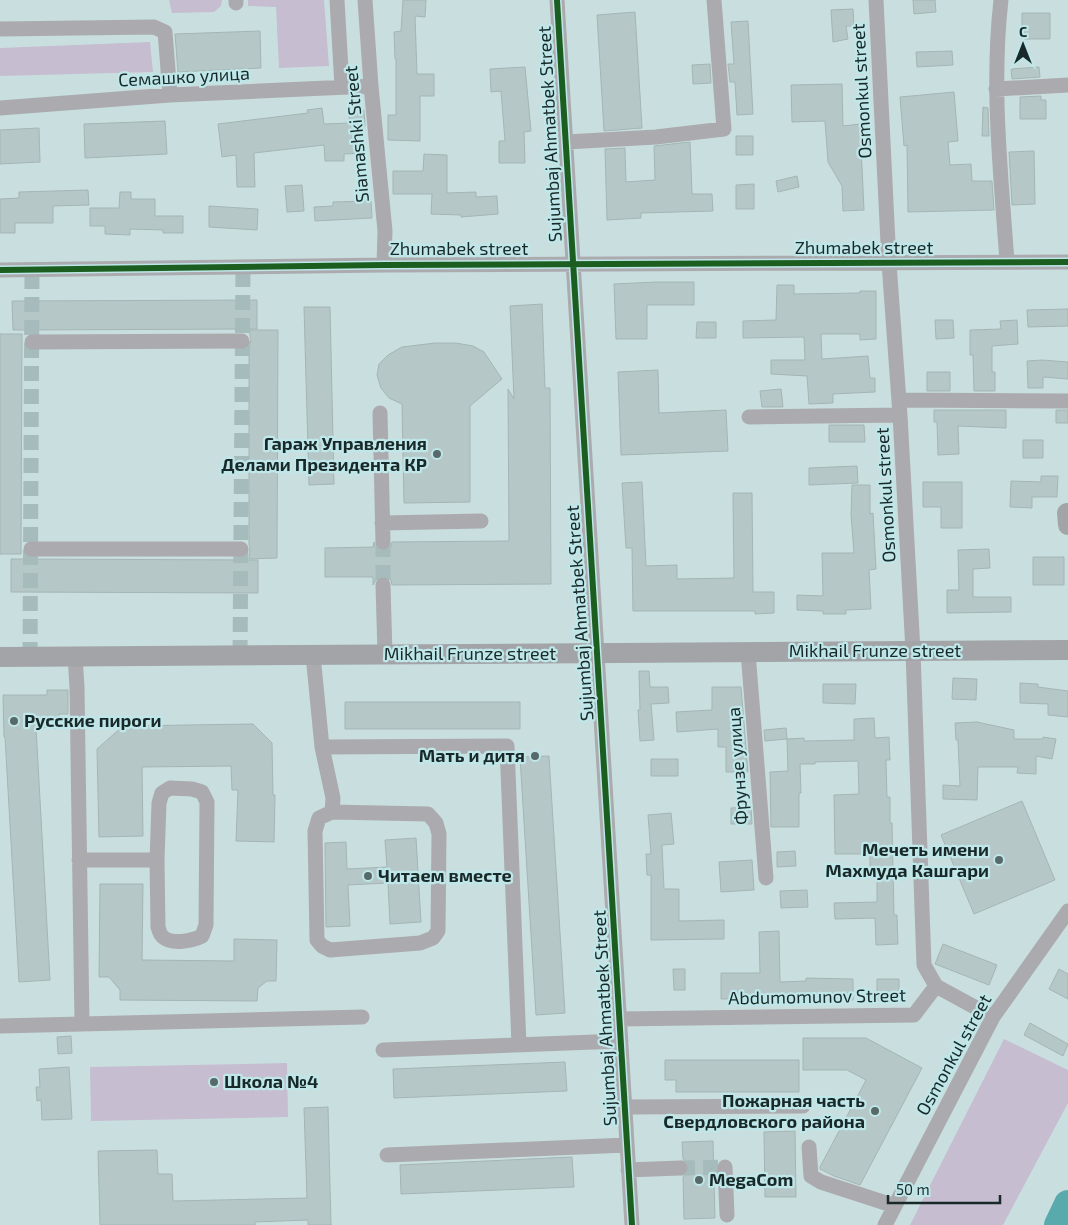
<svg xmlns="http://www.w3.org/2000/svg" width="1068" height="1225" viewBox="0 0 1068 1225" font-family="'Exo 2',sans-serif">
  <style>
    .green { fill: #c6bdd0 }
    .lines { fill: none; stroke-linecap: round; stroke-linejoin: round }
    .river { stroke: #59aaad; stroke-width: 28 }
    .building { fill: #b6c7c8; stroke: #a4b5b5 }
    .minor-tunnel { stroke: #a6bbbb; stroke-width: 15; stroke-dasharray: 15 8; stroke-linecap: butt }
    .minor { stroke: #ababaf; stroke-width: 15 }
    .major { stroke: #a2a4a8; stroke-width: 20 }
    .cycleway-casing { stroke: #bfe7e9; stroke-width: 9 }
    .cycleway { stroke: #1b5e20; stroke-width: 6 }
    .poi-dot { fill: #576969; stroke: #bfe7e9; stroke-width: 2 }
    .labels { text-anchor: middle; stroke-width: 4.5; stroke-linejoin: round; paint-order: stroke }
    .street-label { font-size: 18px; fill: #192929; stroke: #bfe7e9 }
    .poi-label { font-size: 18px; font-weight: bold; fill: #192929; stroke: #bfe7e9; text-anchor: end }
  </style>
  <rect width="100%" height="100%" fill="#c9dfdf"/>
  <path class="green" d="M169 0H222L221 6 214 12 172 13Z
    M248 0H324L329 66 279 68 276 7 248 6Z
    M150 42 153 72 0 76V48Z
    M1004 1039 1068 1070V1103L1003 1225H910Z
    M287 1063 288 1117 91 1121 90 1067Z"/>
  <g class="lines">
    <path class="river" d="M1058 1225 1068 1204"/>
  </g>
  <path class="building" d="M403 0H426L425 17 415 16 417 74H434V96H420V141L388 140V115H396V59H395L394 32 401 31Z
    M913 0H935L936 12 914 14Z
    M853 9 854 26H846L848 39 833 42 831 10Z
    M635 12 642 128 604 131 597 15Z
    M1022 13H1050V39H1022Z
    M748 21 753 114 737 115 735 82H730L728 64H734L731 22Z
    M260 31 261 68 178 72 175 34Z
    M952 51 953 65 917 67 916 52Z
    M710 64 711 83 693 84 692 65Z
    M525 67 531 131 524 132 525 163H499V141H505L501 91 491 92 490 69Z
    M1039 67 1040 77 1012 79 1011 69Z
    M842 84 843 126 860 124 864 210 843 211 842 186 828 162 825 121 792 122 791 85Z
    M954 92 958 141 948 142 950 165 971 164 972 181H992L994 210 908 212 907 145 904 146 900 97Z
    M1041 96V100H1046V119H1020V97Z
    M983 107 988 108 989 136H982Z
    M322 108 324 124 350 123 348 112 364 110 365 126H363L365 153 344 154V161H325L324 145 254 153 255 187H237L236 155 222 157 218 124 308 113 307 110Z
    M165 121 167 154 85 158 84 124Z
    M39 128 40 162 0 164V130Z
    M736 136H753V155H736Z
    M690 142 692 194H712L713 211 641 213V218L607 220 605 149 625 148 626 182 655 180 654 146Z
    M1034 151 1035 204 1012 205 1009 152Z
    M424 154 447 155V193L476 192V197L497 196 498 214 461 217V215L431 214 432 194H393V171H423Z
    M797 176 799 187 778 192 776 181Z
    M754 184V209H736V185Z
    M302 185 304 211 287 212 285 186Z
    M88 190 89 205 53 206V223H15V233H0V199L19 198V192Z
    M120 192H131V199H155V216H183V233H163V230L130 229V235L105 234V226H90V208H119Z
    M371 201 372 218 315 221 314 207 333 206V202Z
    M209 206 258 209 257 230 209 227Z
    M657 282H694V305H647V339H616L614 284Z
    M777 285H794V294L860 293V291H876V339L860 340V334H821L822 359 868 356 870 378H875V392L833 394V403L809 404 807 376 771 374V360H805L804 337 743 338V321L776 320Z
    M257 300V329L13 330 12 301Z
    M542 304 545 388H550L551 584 392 585 391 580 383 576 378 577 373 585V577H325V548L373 547 374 542 375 547 384 551 391 547 392 542 509 541 508 389 514 399 510 306Z
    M304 307H330L334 484 309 485Z
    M1068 309V326L1028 327 1027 310Z
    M935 320H953L954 338 936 339Z
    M1017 320 1018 344 992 346V372H995V391H974L973 355H970V330L1001 329 1000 321Z
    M697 322H716V338H696Z
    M249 330H278L277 558 249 559 250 549 249 544V347L251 341Z
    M0 334H22L21 554H0Z
    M435 343H456L473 346 484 352 502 379 470 406V502L404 503 402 404 389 398 381 388 377 375 379 364 388 355 402 347Z
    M1042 360 1068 362V379L1043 377V388H1028L1027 361Z
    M658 370 659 413 726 410 728 451 621 455 618 372Z
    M927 372H950V391H927Z
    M781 389 783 407H762L760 391Z
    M934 410H1006V428L958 426 959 454 938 455 937 422H934Z
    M1056 410H1068V423H1056Z
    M829 425H864L865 442H829Z
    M1023 440H1043V458H1023Z
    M857 466 858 483 809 485V468Z
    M1041 476H1058L1057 497H1032V508L1010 507 1011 481 1041 482Z
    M642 482 646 566 677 565V579L734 578 733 493H752L753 592H774V613L755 614V611H633L632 548H626L622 483Z
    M923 482H962V528H941V507H923Z
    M852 485H870V514L873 513 876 569 869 570 871 609 846 610V614H823V611L797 610V595L823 596 822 553H854L851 515Z
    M989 549 990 568 973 569V597H1011V612L947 613V590H959L958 550Z
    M1033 557H1064V585H1033Z
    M11 559 258 560V593L11 592Z
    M639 671H649L650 687H668L669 703 651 704 654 740 640 741 638 710H640Z
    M953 678 977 679 976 700 952 699Z
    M1020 683 1038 684V687L1068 691V717L1048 715V704L1020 703Z
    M823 684H856L855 704 823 703Z
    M712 687H741L748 772H726V747H718V729L677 732 676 712 712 710Z
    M47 690H68V714H59V728L36 727 50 980 19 982 5 737H4L3 695H47Z
    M345 702H520V729H345Z
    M874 718 875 738 889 737 890 760H886L887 797H890V823H892L894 915H897L898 944 876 945 875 918 835 919 834 903 877 902V868H870V854H835L834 795 859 794 858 761 815 762V764H800L801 793H799V827H771L770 772 788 771 787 739 804 738V741L854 740V719Z
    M977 722 1014 730V739H1043V737L1056 739 1052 759 1036 756V774L1017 773 1018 767H978L977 800 943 799V785L960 786 958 740H956L955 723Z
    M253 724 272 743 273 795H275L274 842 236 841 238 790H232L231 766 142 767 143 836 99 837 97 749 123 726Z
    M786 728 787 739 765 741 764 730Z
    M549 756 565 1013 536 1015 520 757Z
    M651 759H678V776H651Z
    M1022 801 1055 880 974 914 941 835Z
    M751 807 752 824H731V808Z
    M671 813 674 844 662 845 664 889H679V921L724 920V939L651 940V875H647L646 854H651L648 815Z
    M416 838 421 922 390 924 388 883 348 885 350 926 326 927 325 843 346 842 347 869 387 867 385 840Z
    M795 851 796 866 777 867V852Z
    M752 860 754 890 721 892 719 862Z
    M100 884H143L142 960 234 961V939L277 940 276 981H267L258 988 257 1001 120 1000V990L109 977H99Z
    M807 890 808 907 781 908 780 891Z
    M779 931 780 982 806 981V978L853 979V1000H806V998L721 999V973H760L759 932Z
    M943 944 997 965 989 985 935 964Z
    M673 969H685V990H674Z
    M1059 969 1068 974V999L1049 989Z
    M877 979H899V1000H877Z
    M1030 1023 1068 1044 1063 1056 1024 1035Z
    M71 1036 72 1053 58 1054 57 1037Z
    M803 1038H866L922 1068 860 1185 834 1176 820 1169V1167L866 1080 847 1070H803Z
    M665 1060H799V1092H676V1080H665Z
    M565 1062 567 1091 394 1098 393 1069Z
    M69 1067 72 1119 42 1120 41 1100 37 1101 36 1087H40L39 1069Z
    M328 1107 331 1225H308V1220L255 1222V1225H100L98 1151 157 1150 158 1174H172L173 1201 307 1198 304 1108Z
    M795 1131 796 1197H765L764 1132Z
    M713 1141 715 1218 684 1219 683 1177 688 1173 689 1168 688 1163 683 1159 682 1142Z
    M572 1157 574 1187 401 1194 400 1165Z"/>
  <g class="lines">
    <path class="minor-tunnel" d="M383 542V585
      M240 655 243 267
      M30 657 32 270
      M680 1168 725 1167"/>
    <path class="minor" d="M236 0V3
      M337 0 342 87
      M365 0 371 86 385 231 384 265
      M557 0 632 1225
      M876 0 889 263 900 415 913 651 924 965 936 986
      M1001 0C991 87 1001 175 1007 262
      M0 29 154 27 165 32 170 95
      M996 89 1068 85
      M0 108 170 95 371 86
      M566 142 656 137 724 129 714 0
      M0 270 384 265 1068 262
      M32 342 242 341
      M899 400 1068 401
      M380 413 383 542
      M749 417 900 415
      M382 523 481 521
      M31 549H241
      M383 585 385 654
      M748 652 766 878
      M313 655 322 747 333 798 332 812
      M75 656 77 687 82 1024
      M322 747 507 746 519 1045
      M170 788 192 789 202 792 207 802 206 925 202 936C192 941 172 945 163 937 160 935 159 930 158 927L157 860 159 803 162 793Z
      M332 812 428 814 436 823 439 834 438 931 433 938 420 943 330 950 322 946 317 940 315 831 319 818Z
      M79 860H157
      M620 1019 914 1015 936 986 993 1017
      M0 1026 362 1017
      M383 1050 621 1041
      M625 1107 803 1106
      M809 1147 811 1176 821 1182 895 1206
      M387 1155 627 1145
      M725 1167 727 1215
      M628 1170 680 1168
      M885 1225 993 1017 1068 911"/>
    <path class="major" d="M1067 513 1068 525
      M0 657 1068 650"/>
    <defs>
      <path id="cycleway" d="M557 0 632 1225
        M0 270 384 265 1068 262"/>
    </defs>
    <use href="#cycleway" class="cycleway-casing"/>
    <use href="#cycleway" class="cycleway"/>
  </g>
  <g class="poi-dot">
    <circle cx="437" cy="454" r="5"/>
    <circle cx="14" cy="721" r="5"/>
    <circle cx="535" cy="756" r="5"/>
    <circle cx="999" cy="860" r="5"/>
    <circle cx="368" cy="876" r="5"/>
    <circle cx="214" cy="1082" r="5"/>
    <circle cx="875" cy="1111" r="5"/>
    <circle cx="699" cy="1180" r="5"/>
  </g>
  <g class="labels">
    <g class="street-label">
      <text transform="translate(184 77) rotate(-3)" y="6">Семашко улица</text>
      <text transform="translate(862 91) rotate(-93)" y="6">Osmonkul street</text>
      <text transform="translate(357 134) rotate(-95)" y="6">Siamashki Street</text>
      <text transform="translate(550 134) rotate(-93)" y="6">Sujumbaj Ahmatbek Street</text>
      <text x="864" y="254">Zhumabek street</text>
      <text x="459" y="255">Zhumabek street</text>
      <text transform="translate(886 495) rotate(-93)" y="6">Osmonkul street</text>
      <text transform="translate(580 613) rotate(-94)" y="6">Sujumbaj Ahmatbek Street</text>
      <text x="875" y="657">Mikhail Frunze street</text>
      <text x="470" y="660">Mikhail Frunze street</text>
      <text transform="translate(738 766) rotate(-94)" y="6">Фрунзе улица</text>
      <text transform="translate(817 997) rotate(-1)" y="6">Abdumomunov Street</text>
      <text transform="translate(605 1018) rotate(-93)" y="6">Sujumbaj Ahmatbek Street</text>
      <text transform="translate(954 1055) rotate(-61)" y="6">Osmonkul street</text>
    </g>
    <g class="poi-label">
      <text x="427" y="450">Гараж Управления<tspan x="427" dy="21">Делами Президента КР</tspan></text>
      <text x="24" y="727" text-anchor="start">Русские пироги</text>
      <text x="525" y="762">Мать и дитя</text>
      <text x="989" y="856">Мечеть имени<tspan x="989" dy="21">Махмуда Кашгари</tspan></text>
      <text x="378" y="882" text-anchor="start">Читаем вместе</text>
      <text x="224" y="1088" text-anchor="start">Школа №4</text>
      <text x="865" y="1107">Пожарная часть<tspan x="865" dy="21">Свердловского района</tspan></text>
      <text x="709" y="1186" text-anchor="start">MegaCom</text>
    </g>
  </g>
  <g transform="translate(1023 45)" stroke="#bfe7e9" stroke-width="4" paint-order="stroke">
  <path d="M0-4L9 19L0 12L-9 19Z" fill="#192929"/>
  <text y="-8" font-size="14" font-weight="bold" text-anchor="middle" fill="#192929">С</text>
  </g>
  <path d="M888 1195v8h112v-8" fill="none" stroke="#192929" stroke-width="2.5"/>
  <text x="896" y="1195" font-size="15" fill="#192929" stroke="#bfe7e9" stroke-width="4" paint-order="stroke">50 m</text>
</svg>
